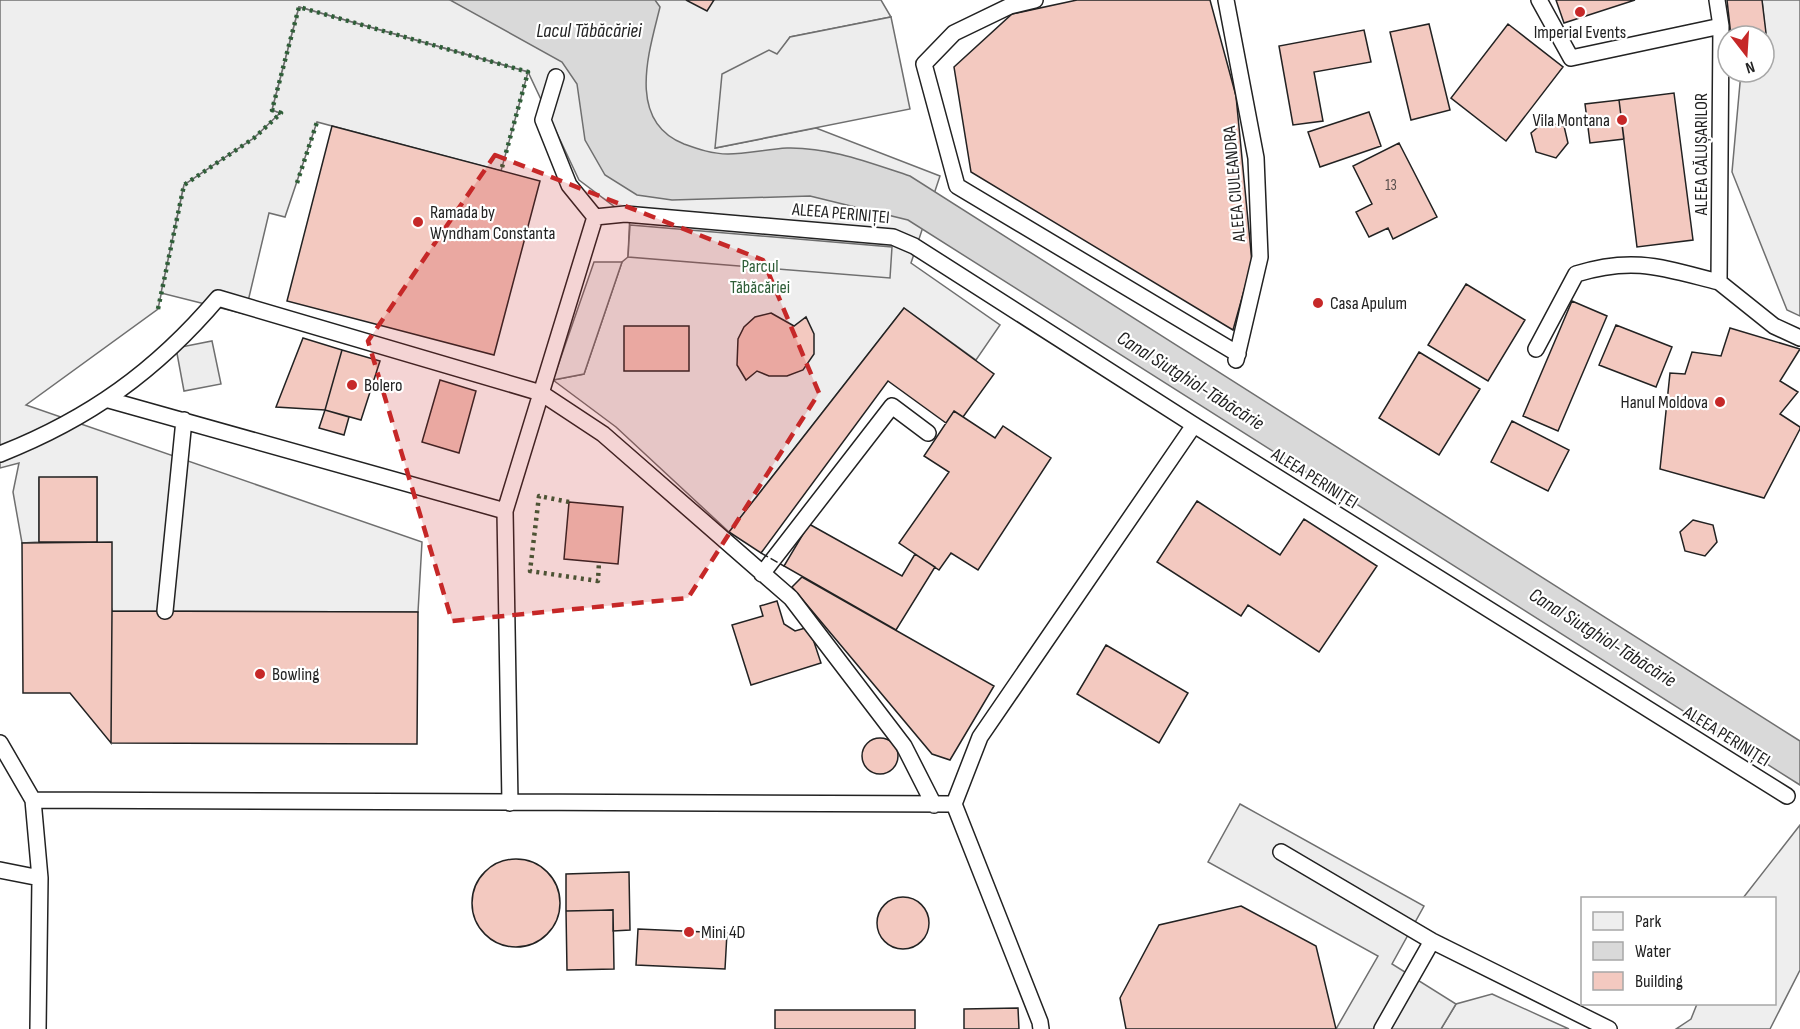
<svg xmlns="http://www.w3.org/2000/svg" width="1800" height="1029" viewBox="0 0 1800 1029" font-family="'Sofia Sans Condensed',sans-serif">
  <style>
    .green { fill: #eee; stroke: #6f6f6f; stroke-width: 1.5 }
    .parking { fill: #ededed; stroke: #6f6f6f; stroke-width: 1.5 }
    .water { fill: #d9d9d9; stroke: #6f6f6f; stroke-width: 1.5 }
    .building { fill: #f3c9c0; stroke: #222; stroke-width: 1.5 }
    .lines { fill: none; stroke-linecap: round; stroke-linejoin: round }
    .lane-casing { stroke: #222; stroke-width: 18 }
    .lane { stroke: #fff; stroke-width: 15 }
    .hedge { stroke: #2f5e38; stroke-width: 4.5; stroke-dasharray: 3 4.5; stroke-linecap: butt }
    .fence { stroke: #222; stroke-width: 1.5; stroke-dasharray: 8 3; stroke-linecap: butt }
    .marked { fill: #c62828; fill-opacity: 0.2; stroke: #c62828; stroke-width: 4.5; stroke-dasharray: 12 8; stroke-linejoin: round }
    .poi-dot { fill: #c62828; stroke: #fff; stroke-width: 2 }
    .labels { text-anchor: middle; stroke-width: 4.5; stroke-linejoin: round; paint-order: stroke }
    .number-label { font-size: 15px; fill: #564c4a }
    .poi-label { font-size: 18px; fill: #222; stroke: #fff; text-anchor: start }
    .street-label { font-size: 18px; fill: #222; stroke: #fff }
    .park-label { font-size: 18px; fill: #2f5e38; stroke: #fff }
    .water-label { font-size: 20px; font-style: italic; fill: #222; stroke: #fff }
  </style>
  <rect width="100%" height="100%" fill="#fff"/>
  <path class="green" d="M0 0H881L891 17 790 37 716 148 816 128 940 176 911 263 1000 325 976 360 904 308 729 532 616 427 553 380 584 374 622 262 628 257 630 212 615 207 579 180 528 72 299 7 272 110 281 113 254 138 184 185 158 309 26 405 422 542 418 612 112 611 97 542V477L39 478V542L22 543 13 492 19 463 0 468Z
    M1800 825V970L1770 1029H1676L1691 1019 1697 1004H1774V898H1743Z
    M1492 994 1569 1029H1441L1456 1004Z"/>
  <path class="parking" d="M1762 0H1800V316L1787 310 1732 172 1741 72H1764V61L1768 60Z
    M299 7 528 72 501 171 317 122 285 217 269 213 245 314 161 293 184 185 254 138 280 113 272 110Z
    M891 17 910 109 715 148 722 74 769 50 777 54 790 37Z
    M630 225 892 247 890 278 628 257Z
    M594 262H622L584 374 553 380Z
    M212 341 221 384 184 391 176 348Z
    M1240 804 1424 906 1392 964 1456 1004 1441 1029H1336L1378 956 1208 862Z"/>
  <path class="water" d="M450 0H655L660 7C649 52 626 121 684 144 698 149 712 154 728 154 747 154 767 149 787 148 830 147 870 163 910 176L1800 741V785L908 220 810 196 672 200 637 195 605 175 585 140 577 84 562 62Z"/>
  <path class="building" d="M686 0H714L707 11Z
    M1077 0H1210L1236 96 1252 262 1233 330 971 172 954 67 1012 14Z
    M1556 0H1635L1564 23Z
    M1727 0H1762L1766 33 1731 36Z
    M1429 24 1450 110 1411 120 1390 32Z
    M1508 24 1563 67 1506 141 1451 98Z
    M1364 30 1371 62 1314 72 1323 121 1293 125 1279 46Z
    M1674 93 1693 240 1637 247 1619 100Z
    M1619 100 1624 139 1590 143 1585 104Z
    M1369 112 1381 146 1320 167 1308 132Z
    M1544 122 1564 126 1568 143 1556 158 1536 152 1531 133Z
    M332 126 540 181 494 355 287 301Z
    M1399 143 1437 217 1393 239 1388 228 1369 237 1356 212 1372 204 1353 166Z
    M1466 284 1525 320 1488 381 1428 345Z
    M1572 301 1607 316 1558 431 1523 416Z
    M904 308 994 374 963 417 954 411 946 423 888 381 761 553 729 532Z
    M771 313 794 326 806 317 814 334V354L803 370 787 376H769L757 371 746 380 737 365 738 339 744 327 755 317Z
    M1616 325 1672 347 1656 387 1599 365Z
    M624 326H689V371H624Z
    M1730 328 1800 349 1780 381 1798 392 1780 414 1800 427V429L1764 498 1660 469 1670 373 1685 374 1692 352 1721 356Z
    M303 338 342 350 325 410 276 407Z
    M342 350 380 361 361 420 325 410Z
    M1419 352 1480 389 1439 455 1379 418Z
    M440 380 476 391 459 453 422 442Z
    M325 410 349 417 344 435 319 428Z
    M954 411 995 438 1003 426 1051 458 978 570 951 553 939 570 899 543 949 472 924 456Z
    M1512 421 1569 450 1548 491 1491 462Z
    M39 477H97V542H39Z
    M1197 501 1280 555 1304 519 1377 566 1319 652 1248 605 1241 616 1157 562Z
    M569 502 623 507 618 564 564 559Z
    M1693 520 1713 525 1717 542 1705 556 1685 551 1680 532Z
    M809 524 902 576 915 554 935 567 896 630 784 566Z
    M112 542V611L111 743 70 693H23L22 543Z
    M802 577 994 686 950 760 932 754 792 587Z
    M777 601 784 624 795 631 809 627 821 663 751 685 732 625 763 616 760 606Z
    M112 611 418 612 417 744 111 743Z
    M1106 645 1188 693 1159 743 1077 694Z
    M862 756a18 18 0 1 1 36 0a18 18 0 1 1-36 0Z
    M472 903a44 44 0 1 1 88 0a44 44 0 1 1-88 0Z
    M629 872 630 930 613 931V910L566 911V874Z
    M877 923a26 26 0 1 1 52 0a26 26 0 1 1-52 0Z
    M1241 906 1316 946 1336 1029H1126L1120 998 1159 925Z
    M613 910 614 969 567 970 566 911Z
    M638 929 727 933 725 969 636 965Z
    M1018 1008 1019 1029H964V1009Z
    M775 1010H915V1029H775Z"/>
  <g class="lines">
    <defs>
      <path id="lane" d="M1035 0 1010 6 954 33 924 64 957 186 1238 354
        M1226 0 1256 158 1260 257 1236 360
        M1539 0 1571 58 1721 26 1719 282 1774 326 1800 338
        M1717 0 1721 26
        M595 217 625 214 893 237 914 246 1194 425 1787 796
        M1536 349 1576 274C1634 256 1663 268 1719 282
        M109 400 505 511
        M0 454C89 419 156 371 218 298L541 393 603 434 791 598 904 746 934 805
        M762 574 892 406 928 433
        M165 611 184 420
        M0 743 33 800 40 878 38 1029
        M33 800 954 804
        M510 803 505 511 595 217 569 185 543 120 556 77
        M1281 852 1432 941 1609 1029
        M0 870 40 878
        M1041 1029 1040 1022 954 804 980 737 1194 425
        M1382 1029 1432 941"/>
    </defs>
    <use href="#lane" class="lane-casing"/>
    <use href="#lane" class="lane"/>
    <path class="hedge" d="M297 183 317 122
      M158 309 184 185 254 138 281 113 272 110 299 7 528 72 501 171
      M569 502 539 496 530 571 598 581 599 562"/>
    <path class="fence" d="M761 553 784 566"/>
  </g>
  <path class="marked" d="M495 155 763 260 819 393 688 598 452 621 368 341Z"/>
  <g class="poi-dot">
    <circle cx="1580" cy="12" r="6"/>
    <circle cx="1622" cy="120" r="6"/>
    <circle cx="418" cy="222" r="6"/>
    <circle cx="1318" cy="303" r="6"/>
    <circle cx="352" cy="385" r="6"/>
    <circle cx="1720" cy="402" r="6"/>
    <circle cx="260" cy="674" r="6"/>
    <circle cx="689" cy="932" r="6"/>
  </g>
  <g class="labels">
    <g class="number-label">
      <text x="1391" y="190">13</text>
    </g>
    <g class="poi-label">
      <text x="1580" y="38" text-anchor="middle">Imperial Events</text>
      <text x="1610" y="126" text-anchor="end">Vila Montana</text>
      <text x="430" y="218">Ramada by<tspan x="430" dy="21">Wyndham Constanta</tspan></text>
      <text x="1330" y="309">Casa Apulum</text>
      <text x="364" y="391">Bolero</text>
      <text x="1708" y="408" text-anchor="end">Hanul Moldova</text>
      <text x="272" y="680">Bowling</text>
      <text x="701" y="938">Mini 4D</text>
    </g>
    <g class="street-label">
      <text transform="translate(1701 154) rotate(-90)" y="6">ALEEA CĂLUȘARILOR</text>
      <text transform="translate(1234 184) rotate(-95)" y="6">ALEEA CIULEANDRA</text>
      <text transform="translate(841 213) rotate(5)" y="6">ALEEA PERINIȚEI</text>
      <text transform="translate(1315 478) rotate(32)" y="6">ALEEA PERINIȚEI</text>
      <text transform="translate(1727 736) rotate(32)" y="6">ALEEA PERINIȚEI</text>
    </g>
    <g class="park-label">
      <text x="760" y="272">Parcul<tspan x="760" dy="21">Tăbăcăriei</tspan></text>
    </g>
    <g class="water-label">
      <text x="589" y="37">Lacul Tăbăcăriei</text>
      <text transform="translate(1191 380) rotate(32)" y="7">Canal Siutghiol-Tăbăcărie</text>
      <text transform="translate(1603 637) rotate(32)" y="7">Canal Siutghiol-Tăbăcărie</text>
    </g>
  </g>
  <rect x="1581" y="897" width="195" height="108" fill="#ffffff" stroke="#a7a7a7" stroke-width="1.5"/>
  <rect x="1593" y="912" width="30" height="18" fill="#eeeeee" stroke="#a7a7a7" stroke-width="1.5"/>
  <text x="1635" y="927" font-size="18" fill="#222222">Park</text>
  <rect x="1593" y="942" width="30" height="18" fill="#d9d9d9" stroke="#a7a7a7" stroke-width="1.5"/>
  <text x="1635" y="957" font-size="18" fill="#222222">Water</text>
  <rect x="1593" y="972" width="30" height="18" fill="#f3c9c0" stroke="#a7a7a7" stroke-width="1.5"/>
  <text x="1635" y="987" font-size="18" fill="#222222">Building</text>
  <g transform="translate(1746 54) rotate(163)"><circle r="28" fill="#ffffff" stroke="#a7a7a7" stroke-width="1.5"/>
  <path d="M0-4.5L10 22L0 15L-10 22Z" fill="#c62828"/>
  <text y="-9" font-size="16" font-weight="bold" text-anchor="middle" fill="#222222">N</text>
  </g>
</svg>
